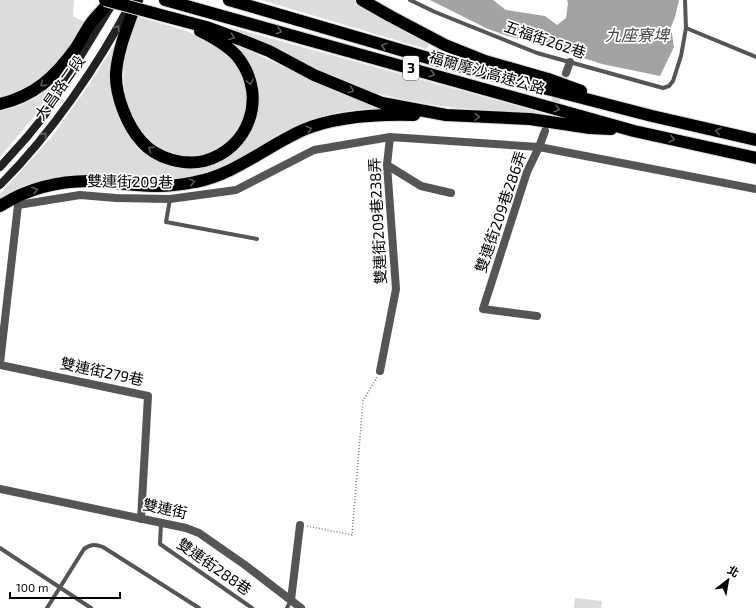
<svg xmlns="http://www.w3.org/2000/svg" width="756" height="608" viewBox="0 0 756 608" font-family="'Exo 2','Noto Sans TC',sans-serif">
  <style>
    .green { fill: #dcdcdc }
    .water { fill: #a3a3a3 }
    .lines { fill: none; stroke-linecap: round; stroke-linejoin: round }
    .street-tunnel { stroke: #d9d9d9; stroke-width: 8; stroke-dasharray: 8 4; stroke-linecap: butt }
    .highway-casing { stroke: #dbdbdb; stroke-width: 14 }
    .path { stroke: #777; stroke-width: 1.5; stroke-dasharray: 1 2; stroke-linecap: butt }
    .lane { stroke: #555; stroke-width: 4 }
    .street { stroke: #555; stroke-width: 8 }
    .secondary { stroke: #222; stroke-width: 8 }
    .highway { stroke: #000; stroke-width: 12 }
    .highway-bridge-casing { stroke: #dbdbdb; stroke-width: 14; stroke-linecap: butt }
    .highway-bridge { stroke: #000; stroke-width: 12 }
    .oneway { stroke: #646464 }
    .oneway2 { stroke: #595959 }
    .labels { text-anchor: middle; stroke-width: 3.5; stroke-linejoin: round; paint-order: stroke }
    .shield { fill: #fff; stroke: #4c4c4c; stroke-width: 1 }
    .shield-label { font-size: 14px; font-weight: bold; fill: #000 }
    .street-label { font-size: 15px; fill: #000; stroke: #fff }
    .water-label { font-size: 16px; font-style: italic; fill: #444; stroke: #fff }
  </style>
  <rect width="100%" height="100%" fill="#fff"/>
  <path class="green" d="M0 0H74L73 16 86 23 65 54 46 75 16 94 0 97Z
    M261 0H356L430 44 426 49Z
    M139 17C163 24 198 32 218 47 299 106 196 204 141 132 137 127 134 119 131 113 117 83 124 45 139 17Z
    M226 26 546 114C489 111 430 108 375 93 324 78 274 48 226 26Z
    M118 39 114 102 119 117 130 137 142 150 180 167 198 168 215 163 235 151 247 137 255 120 258 102 254 73 247 61 234 44C265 57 295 73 325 87 347 97 370 103 392 109H363L335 113 308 121 279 134 233 163 194 178 136 179 110 176H78L0 203V194L50 139 89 85Z
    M49 88 50 92 32 119 0 157V111C19 107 33 101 49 88Z
    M575 598 602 601 601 608H574Z"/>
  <path class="water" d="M430 0H493L506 10 545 16 557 25 566 18 568 3 567 0H679L675 17 671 27 674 47 660 76 602 64 568 53 508 36 488 29Z"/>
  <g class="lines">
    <path class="street-tunnel" d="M546 126 566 73"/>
    <defs>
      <path id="highway" d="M137 0C129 24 118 47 116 73 115 95 127 126 142 142 156 158 183 166 204 161 249 149 267 98 240 60 231 47 214 38 200 31
        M165 0 634 131 756 158
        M229 0 435 60 652 116 756 140
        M362 0 390 16 445 45 485 61 548 79 581 91
        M172 18 206 27 239 39 269 51 314 75 382 103 446 115 530 119 590 128 611 129
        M0 104C34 96 55 77 75 49 81 41 85 31 91 23 97 15 105 8 111 0
        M0 206C28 188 62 180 95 181 109 182 123 184 137 185 156 187 176 186 195 182 234 175 267 146 303 130 337 116 377 114 414 115"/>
    </defs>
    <use href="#highway" class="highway-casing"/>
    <path class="path" d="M307 526 352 535 363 401 377 377"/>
    <path class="lane" d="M410 0 435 12 537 53 663 88 669 86 673 81 681 56 686 28 685 0
      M686 28 756 57
      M170 199 166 222 257 239
      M161 523 160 544 252 608
      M0 548 91 608
      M47 608 84 549C91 544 95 544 103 547L199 608
      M287 608 291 600"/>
    <path class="street" d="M566 73 570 62
      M387 165 421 186 451 193
      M537 316 483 309 527 172 539 147 756 189
      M0 363 18 205 80 195 116 198 170 199 236 190 314 150 390 137
      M0 365 148 396 141 519
      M380 371 396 289 387 165 390 137 539 147 545 131
      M0 489 186 528 199 533 245 565 301 608
      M291 600 300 525"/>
    <path class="secondary" d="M0 167 27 137 44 116 110 8
      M0 185C51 134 97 67 131 3"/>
    <use href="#highway" class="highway"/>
    <defs>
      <path id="highway-bridge" d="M105 0 172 18"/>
    </defs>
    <use href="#highway-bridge" class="highway-bridge-casing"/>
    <use href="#highway-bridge" class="highway-bridge"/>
  </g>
  <defs><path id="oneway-chevron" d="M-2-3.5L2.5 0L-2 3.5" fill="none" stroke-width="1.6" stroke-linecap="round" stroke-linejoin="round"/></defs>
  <g class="oneway">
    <use href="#oneway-chevron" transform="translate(117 28) rotate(-58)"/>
    <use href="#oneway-chevron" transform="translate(44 135) rotate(-53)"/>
  </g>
  <g class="oneway2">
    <use href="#oneway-chevron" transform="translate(279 31) rotate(16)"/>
    <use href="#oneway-chevron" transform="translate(232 37) rotate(20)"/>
    <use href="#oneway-chevron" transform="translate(384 46) rotate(-164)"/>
    <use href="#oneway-chevron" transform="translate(432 74) rotate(16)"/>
    <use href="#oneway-chevron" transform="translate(250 82) rotate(78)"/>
    <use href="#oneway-chevron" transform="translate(43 84) rotate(140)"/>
    <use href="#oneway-chevron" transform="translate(351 90) rotate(21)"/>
    <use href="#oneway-chevron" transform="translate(557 109) rotate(16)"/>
    <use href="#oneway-chevron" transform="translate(477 117) rotate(3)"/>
    <use href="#oneway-chevron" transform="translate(309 129) rotate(-17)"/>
    <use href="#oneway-chevron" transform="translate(718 131) rotate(-167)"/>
    <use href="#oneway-chevron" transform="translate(672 139) rotate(13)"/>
    <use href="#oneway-chevron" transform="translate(151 149) rotate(-146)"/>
    <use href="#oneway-chevron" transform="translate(192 182) rotate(-10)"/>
    <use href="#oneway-chevron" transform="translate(35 190) rotate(-18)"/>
  </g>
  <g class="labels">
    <rect class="shield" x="403" y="56" width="16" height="24" rx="3"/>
    <g class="shield-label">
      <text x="411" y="73">3</text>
    </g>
    <g class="street-label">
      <text transform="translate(545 40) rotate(19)" y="5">五福街262巷</text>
      <text transform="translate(487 73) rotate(16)" y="5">福爾摩沙高速公路</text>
      <text transform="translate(60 88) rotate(-55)" y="5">大昌路二段</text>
      <text transform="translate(130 182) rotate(1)" y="5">雙連街209巷</text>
      <text transform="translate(501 212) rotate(-71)" y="5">雙連街209巷286弄</text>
      <text transform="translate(378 221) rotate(-93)" y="5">雙連街209巷238弄</text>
      <text transform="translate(102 372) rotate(12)" y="5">雙連街279巷</text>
      <text transform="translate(165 509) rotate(12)" y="5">雙連街</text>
      <text transform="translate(214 567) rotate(35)" y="5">雙連街288巷</text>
    </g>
    <g class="water-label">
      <text x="637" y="41">九座寮埤</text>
    </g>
  </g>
  <g transform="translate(728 580) rotate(31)" stroke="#ffffff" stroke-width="3" paint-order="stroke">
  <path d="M0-3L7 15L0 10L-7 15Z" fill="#000000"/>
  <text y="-6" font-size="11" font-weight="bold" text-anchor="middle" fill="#000000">北</text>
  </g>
  <path d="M10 592v6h110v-6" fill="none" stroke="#000000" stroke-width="2"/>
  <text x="16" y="592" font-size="12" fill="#000000" stroke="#ffffff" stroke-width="3" paint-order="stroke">100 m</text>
</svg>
